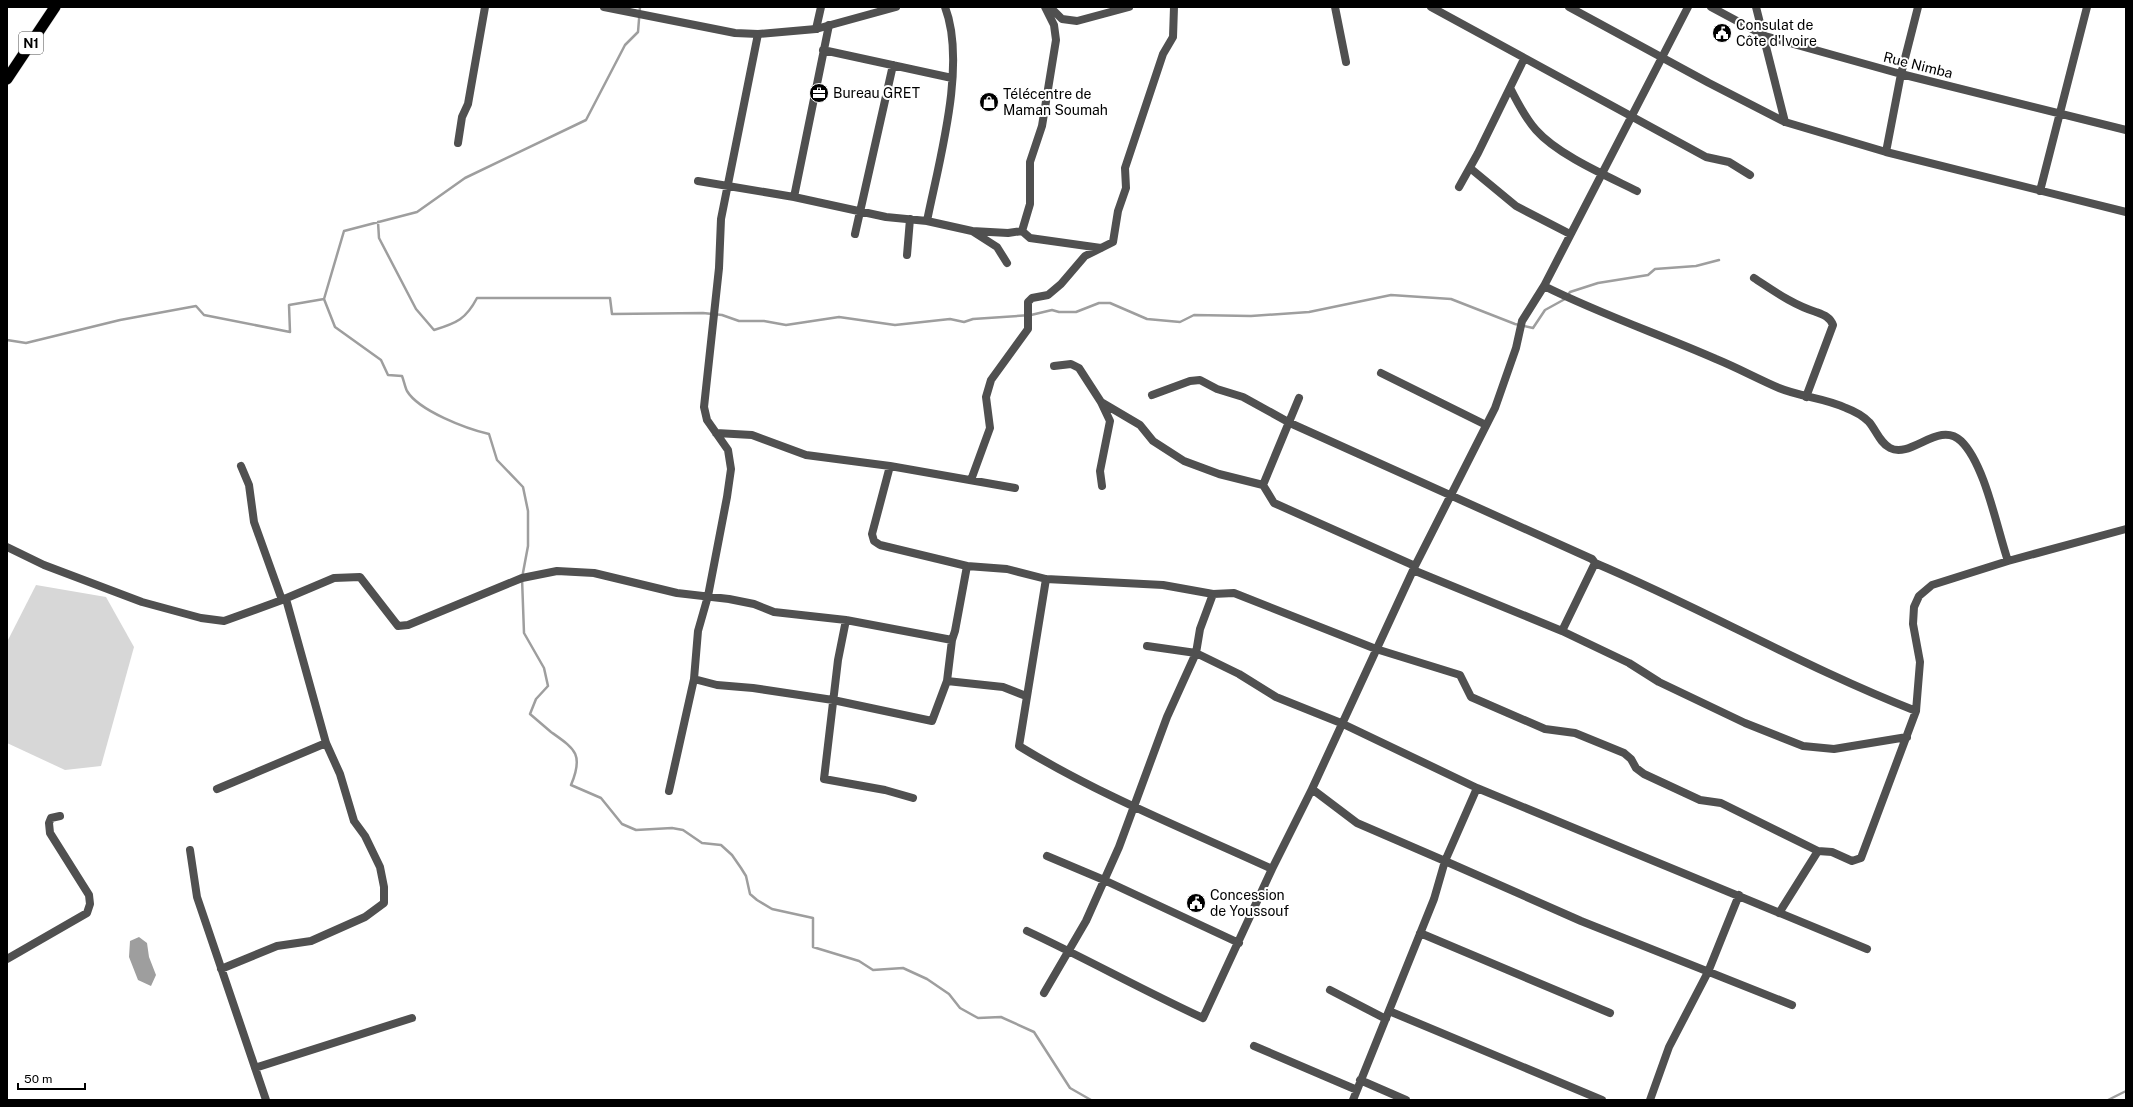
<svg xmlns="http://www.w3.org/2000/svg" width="2133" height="1107" viewBox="0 0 2133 1107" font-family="'Public Sans',sans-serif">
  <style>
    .green { fill: #d7d7d7 }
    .water { fill: #9e9e9e }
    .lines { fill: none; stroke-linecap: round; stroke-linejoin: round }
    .stream { stroke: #9e9e9e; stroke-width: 2.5 }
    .trunk-casing { stroke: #dbdbdb; stroke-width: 12 }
    .minor { stroke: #505050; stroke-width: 8 }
    .tertiary { stroke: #505050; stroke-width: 8 }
    .trunk { stroke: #000; stroke-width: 11 }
    .labels { text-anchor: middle; stroke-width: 4; stroke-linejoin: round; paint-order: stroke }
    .shield { fill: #fff; stroke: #4c4c4c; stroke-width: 1 }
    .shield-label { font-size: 13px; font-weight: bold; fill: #000 }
    .poi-label { font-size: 14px; fill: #000; stroke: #fff; text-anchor: start }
    .street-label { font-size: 14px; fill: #000; stroke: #fff }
  </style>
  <rect width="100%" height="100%" fill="#fff"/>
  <path class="green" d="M36 585 106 597 134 647 101 766 65 770 7 743V642Z"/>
  <path class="water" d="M139 937 147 943 149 957 156 975 151 986 138 980 129 957 130 941Z"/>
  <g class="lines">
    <path class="stream" d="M378 222 379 238 416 309 434 330C457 323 466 319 477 298H610L612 314 703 313 722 315 739 321H764L786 325 839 317 895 325 950 319 964 322 973 319 1031 315 1052 310 1059 312H1076L1099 303H1110L1147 319 1180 322 1194 315 1251 316 1309 312 1391 295 1451 299 1515 324 1533 328 1545 310 1565 299
      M1568 295 1570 292 1598 283 1648 275 1655 269 1696 266 1719 260
      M324 299 335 327 381 360 388 375 402 376C404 381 405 387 407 391 419 411 467 429 489 434L497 460 523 487 528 511V546L522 578 524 633 544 668 548 686 536 699 530 714C537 720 544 726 551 732 575 749 584 754 571 785L601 798 622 824 636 830 672 828 683 830 702 843 721 845 732 855 741 868 746 876 750 894 757 900 772 909 813 918V947L859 961 873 970 903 968 927 979 949 994 960 1008 978 1018 1001 1017 1034 1032 1070 1088 1091 1100
      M7 340 26 343 120 320 196 306 204 315 290 332 289 305 324 299 344 231 417 212 465 178 586 120 625 45 638 32 640 7
      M2108 1100 2126 1091"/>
    <defs>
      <path id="trunk" d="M7 79 55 7"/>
    </defs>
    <use href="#trunk" class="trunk-casing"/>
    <path class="minor" d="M1050 7 1062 19 1077 21 1129 7
      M1335 7 1346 62
      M1431 7 1706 157 1729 162 1750 175
      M1569 7 1709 83 1785 122 1886 152 2126 212
      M1711 7 1765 36 1901 74 2126 130
      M1756 7 1785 122
      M816 29 821 7
      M823 50 952 78
      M1510 88C1518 103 1525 118 1536 130 1558 155 1607 176 1637 191
      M458 143 462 117 468 104 485 7
      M1886 152 1901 74 1918 7
      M1470 168 1516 206 1570 234
      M698 181 794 197 886 217 927 221C939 161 967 64 945 7
      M1459 187 1478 153 1524 59
      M2040 191 2087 7
      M794 197 829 25
      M927 221 972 231 997 247 1007 263
      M972 231 1008 233 1022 231 1030 204V162L1042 126 1056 40 1054 25 1045 7
      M1022 231 1030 238 1101 248
      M855 234 893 65
      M907 255 910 219
      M1754 278C1774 291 1793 305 1816 312 1824 315 1830 317 1833 325L1806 397
      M1544 286C1600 314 1659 334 1716 359 1738 368 1758 379 1779 388 1801 397 1825 398 1846 408 1854 411 1863 416 1869 422 1876 430 1880 443 1890 448 1911 459 1939 420 1961 441 1985 464 1997 529 2008 561
      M1054 366 1071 364 1079 368 1101 402 1110 421 1100 471 1102 486
      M1381 373 1486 425
      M1152 395 1190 381 1200 380 1217 389 1243 397 1290 423 1592 559 1595 563C1704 609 1806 668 1916 711
      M1299 398 1263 485 1274 503 1415 566
      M1101 402 1140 425 1153 441 1184 461 1219 474 1263 485
      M716 433 752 435 806 455 890 466 1015 488
      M241 466 249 485 254 522 282 600
      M890 466 872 534 874 541 880 545 967 566
      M971 480 990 428 986 397 991 380 1028 329V302L1032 298 1048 295 1061 284 1085 256 1113 242 1118 211 1126 188 1125 168 1163 54 1173 37 1174 7
      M7 547 44 565 142 602 201 618 224 621 282 600 334 578 360 577 398 626 408 625 522 578 557 571 594 573 677 593 729 599 754 604 774 612 846 620 952 640
      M1413 570 1562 631 1595 563
      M1046 579 1019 746C1099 795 1187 830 1272 869L1312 789
      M1213 594 1234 593 1376 649 1460 675 1471 697 1545 729 1575 733 1624 753 1631 759 1636 768 1644 774 1700 800 1721 803 1818 851
      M846 620 838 660 824 779 885 790 913 798
      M1562 631 1629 663 1659 682 1745 723 1803 746 1834 749 1907 737
      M1147 646 1196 653 1239 674 1276 697 1341 723 1477 788 1867 949
      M694 679 717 685 753 688 833 700 932 721 947 681 952 640 955 631 967 566 1007 569 1046 579 1163 585 1213 594 1200 629 1196 653 1167 717 1119 847 1086 921 1044 993
      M947 681 1003 687 1026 696
      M1477 788 1445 861 1581 921 1792 1005
      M217 789 326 743
      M669 791 694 679 698 631 708 596 727 497 731 469 728 450 707 420 704 407 719 268 721 219 758 34
      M190 850 197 897 266 1100
      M1047 856 1104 880 1239 943
      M1779 913 1818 851 1832 852 1852 861 1861 858 1916 711 1920 662 1913 624 1914 607 1919 596 1932 585 2008 561 2126 529
      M1027 931C1087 959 1144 991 1203 1018L1272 869
      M1420 933 1610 1013
      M7 959 87 913 90 904 89 895 50 833 49 823 51 818 60 816
      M221 969 277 946 311 941 365 917 384 903V887L380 867 365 836 354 821 340 774 326 743 286 599
      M1330 990 1386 1019
      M1389 1011 1602 1100
      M1254 1046 1357 1090
      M255 1068 412 1018
      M1360 1080 1406 1100
      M1353 1100 1434 899 1445 861 1357 823 1312 789 1415 566 1495 408 1516 348 1522 321 1544 286 1688 7
      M1650 1100 1669 1047 1708 972 1739 895"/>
    <path class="tertiary" d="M604 7 735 33 758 34 816 29 896 7"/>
    <use href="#trunk" class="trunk"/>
  </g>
  <defs>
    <symbol id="civic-disc" viewBox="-11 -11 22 22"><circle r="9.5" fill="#000" stroke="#fff"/><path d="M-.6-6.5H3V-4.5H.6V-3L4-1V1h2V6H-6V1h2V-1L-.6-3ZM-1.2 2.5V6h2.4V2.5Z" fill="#fff"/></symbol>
    <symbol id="office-disc" viewBox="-11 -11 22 22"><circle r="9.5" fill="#000" stroke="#fff"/><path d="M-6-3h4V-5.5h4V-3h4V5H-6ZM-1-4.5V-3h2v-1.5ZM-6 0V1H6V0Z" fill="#fff"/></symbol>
    <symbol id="shop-disc" viewBox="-11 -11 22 22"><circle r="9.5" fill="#000" stroke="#fff"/><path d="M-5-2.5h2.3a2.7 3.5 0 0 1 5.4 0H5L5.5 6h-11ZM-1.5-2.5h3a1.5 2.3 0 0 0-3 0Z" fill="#fff"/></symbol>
  </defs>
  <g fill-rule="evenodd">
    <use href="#civic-disc" x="1711" y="22" width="22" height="22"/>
    <use href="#office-disc" x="808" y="82" width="22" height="22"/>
    <use href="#shop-disc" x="978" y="91" width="22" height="22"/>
    <use href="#civic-disc" x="1185" y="892" width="22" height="22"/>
  </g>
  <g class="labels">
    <rect class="shield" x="19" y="32" width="24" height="22" rx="3"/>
    <g class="shield-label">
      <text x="31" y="48">N1</text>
    </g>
    <g class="poi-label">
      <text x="1736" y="30">Consulat de<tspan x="1736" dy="16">Côte d'Ivoire</tspan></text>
      <text x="833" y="98">Bureau GRET</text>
      <text x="1003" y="99">Télécentre de<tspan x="1003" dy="16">Maman Soumah</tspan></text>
      <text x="1210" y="900">Concession<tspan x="1210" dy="16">de Youssouf</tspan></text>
    </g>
    <g class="street-label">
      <text transform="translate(1918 65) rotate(14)" y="5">Rue Nimba</text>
    </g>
  </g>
  <rect width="2133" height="1107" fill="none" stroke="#000000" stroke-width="16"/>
  <path d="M18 1083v6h67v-6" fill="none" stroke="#000000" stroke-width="2"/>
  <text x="24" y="1083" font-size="12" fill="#000000" stroke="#ffffff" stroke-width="3" paint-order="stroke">50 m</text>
</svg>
